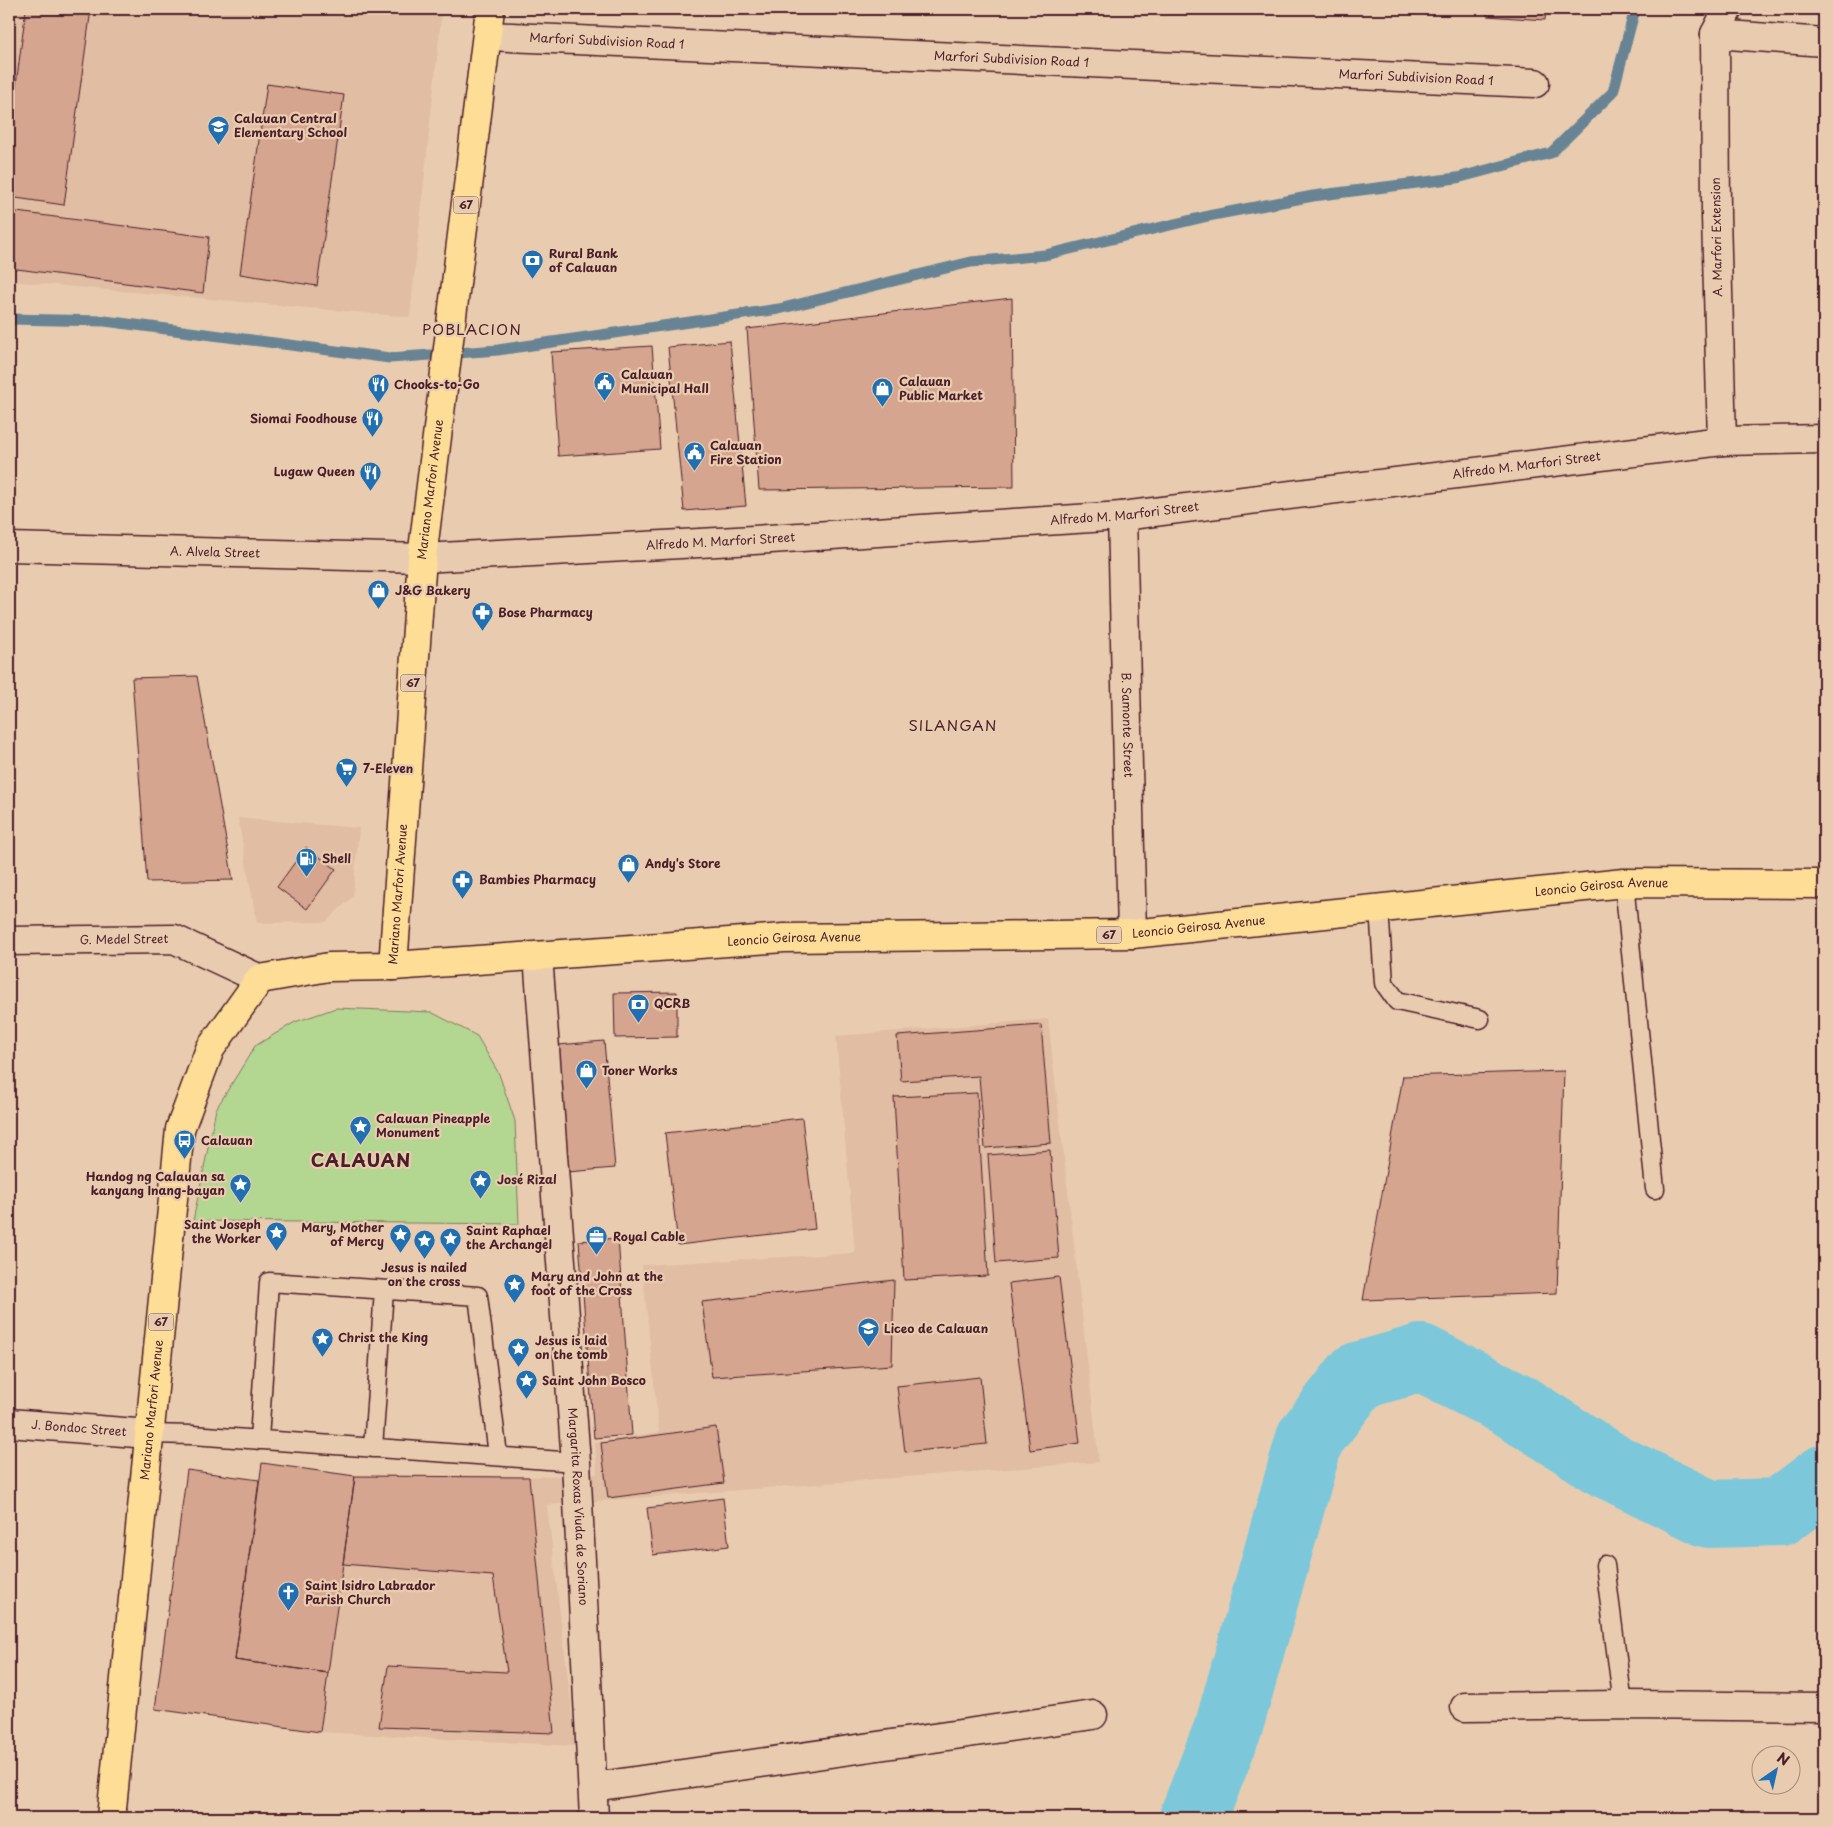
<svg xmlns="http://www.w3.org/2000/svg" width="1833" height="1827" viewBox="0 0 1833 1827" font-family="'Playpen Sans',sans-serif">
  <style>
    .built { fill: #e0bda3 }
    .green { fill: #b3d691; stroke: #7e7a5e }
    .lines { fill: none; stroke-linecap: round; stroke-linejoin: round }
    .stream { stroke: #678494; stroke-width: 11 }
    .river { stroke: #7bc8da; stroke-width: 68 }
    .building { fill: #d5a58f; stroke: #4a1f2b }
    .service-casing { stroke: #4a1f2b; stroke-width: 21 }
    .minor-casing { stroke: #4a1f2b; stroke-width: 31 }
    .tertiary-casing { stroke: #4a1f2b; stroke-width: 31 }
    .primary-casing { stroke: #4a1f2b; stroke-width: 31 }
    .service { stroke: #e9ccaf; stroke-width: 18 }
    .minor { stroke: #e9ccaf; stroke-width: 28 }
    .tertiary { stroke: #e9ccaf; stroke-width: 28 }
    .primary { stroke: #fedd96; stroke-width: 28 }
    .labels { text-anchor: middle; stroke-width: 4.5; stroke-linejoin: round; paint-order: stroke }
    .shield { fill: #e9ccaf; stroke: #7a5353; stroke-width: 1 }
    .shield-label { font-size: 11px; font-weight: bold; fill: #4a1f2b }
    .street-label { font-size: 12px; fill: #4a1f2b; stroke: #e9ccaf }
    .poi-label { font-size: 12px; font-weight: bold; fill: #4a1f2b; stroke: #e9ccaf; text-anchor: start }
    .quarter-label { font-size: 15px; letter-spacing: 1px; fill: #4a1f2b; stroke: #e9ccaf }
    .district-label { font-size: 18px; font-weight: bold; letter-spacing: 1px; fill: #4a1f2b; stroke: #e9ccaf }
  </style>
  <rect width="100%" height="100%" fill="#e9ccaf"/>
  <filter id="ink" filterUnits="userSpaceOnUse"><feTurbulence type="fractalNoise" baseFrequency=".02" numOctaves="2"/><feDisplacementMap in="SourceGraphic" scale="10" xChannelSelector="R" yChannelSelector="G"/><feConvolveMatrix kernelMatrix="1 2 1 2 8 2 1 2 1" color-interpolation-filters="sRGB"/></filter>
  <g filter="url(#ink)">
    <path class="built" d="M9 9H442L410 317 9 281Z
      M238 818 359 828 353 896 326 922 257 923Z
      M1048 1019 1099 1462 547 1505 576 1746 320 1732 355 1476 529 1477 597 1474 595 1442 659 1432 642 1265 855 1253 836 1036Z"/>
    <path class="green" d="M336 1008 431 1012 477 1036 499 1074 515 1121 519 1224 193 1221 216 1109 255 1046 295 1022Z"/>
    <g class="lines">
      <path class="stream" d="M9 319 105 321 390 358 498 350 779 309 971 262 1045 255 1208 216 1313 196 1457 178 1551 153 1613 92 1635 9"/>
      <path class="river" d="M1193 1818 1229 1726 1310 1438 1358 1376 1421 1358 1512 1404 1608 1465 1709 1514 1780 1512 1824 1479"/>
    </g>
    <path class="building" d="M26 9H91L64 205 9 197V138Z
      M1487 9H1546L1545 20 1487 16Z
      M267 84 344 95 317 286 240 274Z
      M9 211 209 237 203 293 9 268Z
      M1012 298 1014 487 759 490 747 329Z
      M730 341 746 506 684 511 668 347Z
      M652 346 660 449 558 456 551 352Z
      M197 676 233 880 147 882 132 678Z
      M306 847 336 869 307 909 277 887Z
      M677 992V1037L615 1038 614 993Z
      M1041 1025 1051 1143 985 1148 979 1076 901 1081 897 1036Z
      M604 1041 615 1168 568 1172 558 1045Z
      M1564 1071 1557 1293 1363 1300 1403 1076Z
      M977 1093 988 1276 904 1280 894 1097Z
      M802 1118 815 1229 678 1245 665 1133Z
      M1050 1150 1059 1258 996 1263 988 1155Z
      M618 1238 632 1435 594 1438 579 1241Z
      M1059 1277 1080 1443 1030 1450 1009 1283Z
      M894 1280 892 1365 712 1377 702 1302Z
      M980 1377 987 1444 905 1452 897 1386Z
      M716 1427 724 1483 608 1498 601 1443Z
      M262 1463 355 1476 328 1673 235 1660Z
      M187 1470 259 1480 235 1660 328 1673 320 1732 155 1709Z
      M355 1476 529 1477 554 1733 379 1727 388 1666 507 1672 493 1576 343 1564Z
      M723 1498 729 1546 653 1555 647 1508Z"/>
    <g class="lines">
      <defs>
        <path id="service" d="M1624 883 1655 1189
          M1379 908 1384 983 1397 1001 1480 1019
          M149 1434 192 1435 576 1462
          M259 1440 269 1282 478 1296 498 1455
          M373 1448 384 1290
          M1605 1565 1623 1705"/>
        <g id="minor">
          <path d="M1715 34 1824 42"/>
          <path id="s1" d="M488 36 1535 83"/>
          <path d="M1722 441 1716 216 1715 34 1728 9"/>
          <path id="s2" d="M9 547 422 558"/>
          <path id="s3" d="M538 956 576 1462 594 1818"/>
          <path id="s4" d="M9 1423 149 1434"/>
          <path d="M1465 1707 1623 1705 1824 1707"/>
          <path d="M593 1787 1093 1715"/>
        </g>
        <g id="tertiary">
          <path id="s5" d="M1122 516 1132 934"/>
          <path id="s6" d="M422 558 754 540 1122 516 1722 441 1824 439"/>
          <path id="s7" d="M9 941 174 939 260 979"/>
        </g>
        <g id="primary">
          <path id="s8" d="M393 966 422 558 490 9"/>
          <path id="s9" d="M111 1818 180 1129 210 1049 260 979 329 967 393 966 784 938 1132 934 1624 883 1824 884"/>
        </g>
      </defs>
      <use href="#service" class="service-casing"/>
      <use href="#minor" class="minor-casing"/>
      <use href="#tertiary" class="tertiary-casing"/>
      <use href="#primary" class="primary-casing"/>
      <use href="#service" class="service"/>
      <use href="#minor" class="minor"/>
      <use href="#tertiary" class="tertiary"/>
      <use href="#primary" class="primary"/>
    </g>
  </g>
  <defs>
    <symbol id="school-pin" viewBox="-11 -11 22 30"><path d="M0 17L-7.5 6A9.5 9.5 0 1 1 7.5 6Z" fill="#1f6fb2" stroke="#e9ccaf"/><path d="M0-5L7-2L0 1L-7-2ZM-4 1L0 2.5L4 1V4Q0 6-4 4Z" fill="#fff"/></symbol>
    <symbol id="bank-pin" viewBox="-11 -11 22 30"><path d="M0 17L-7.5 6A9.5 9.5 0 1 1 7.5 6Z" fill="#1f6fb2" stroke="#e9ccaf"/><path d="M-6-4H6V4H-6ZM0-2.3a2.3 2.3 0 1 0 0 4.6a2.3 2.3 0 1 0 0-4.6Z" fill="#fff"/></symbol>
    <symbol id="civic-pin" viewBox="-11 -11 22 30"><path d="M0 17L-7.5 6A9.5 9.5 0 1 1 7.5 6Z" fill="#1f6fb2" stroke="#e9ccaf"/><path d="M-.6-6.5H3V-4.5H.6V-3L4-1V1h2V6H-6V1h2V-1L-.6-3ZM-1.2 2.5V6h2.4V2.5Z" fill="#fff"/></symbol>
    <symbol id="restaurant-pin" viewBox="-11 -11 22 30"><path d="M0 17L-7.5 6A9.5 9.5 0 1 1 7.5 6Z" fill="#1f6fb2" stroke="#e9ccaf"/><path d="M-5-6h1v4h1v-4h1v4h1v-4h1v5L-1.5 .5V6h-2V.5L-5-1ZM5-6V6H3V1.5H1.5Q1.5-4 5-6Z" fill="#fff"/></symbol>
    <symbol id="shop-pin" viewBox="-11 -11 22 30"><path d="M0 17L-7.5 6A9.5 9.5 0 1 1 7.5 6Z" fill="#1f6fb2" stroke="#e9ccaf"/><path d="M-5-2.5h2.3a2.7 3.5 0 0 1 5.4 0H5L5.5 6h-11ZM-1.5-2.5h3a1.5 2.3 0 0 0-3 0Z" fill="#fff"/></symbol>
    <symbol id="pharmacy-pin" viewBox="-11 -11 22 30"><path d="M0 17L-7.5 6A9.5 9.5 0 1 1 7.5 6Z" fill="#1f6fb2" stroke="#e9ccaf"/><path d="M-2-6h4v4h4v4h-4v4h-4v-4h-4v-4h4Z" fill="#fff"/></symbol>
    <symbol id="supermarket-pin" viewBox="-11 -11 22 30"><path d="M0 17L-7.5 6A9.5 9.5 0 1 1 7.5 6Z" fill="#1f6fb2" stroke="#e9ccaf"/><path d="M-6-5.5h2.5l.6 2H6L4.5 2H-2.5L-4.4-4H-6ZM-1.5 3.2a1.3 1.3 0 1 0 .1 0ZM3 3.2a1.3 1.3 0 1 0 .1 0Z" fill="#fff"/></symbol>
    <symbol id="fuel-pin" viewBox="-11 -11 22 30"><path d="M0 17L-7.5 6A9.5 9.5 0 1 1 7.5 6Z" fill="#1f6fb2" stroke="#e9ccaf"/><path d="M-5.5-6h7V0h2V4h1.3V-2.5L3-4.5l.8-.8L6-3V5H2.5V1h-1V6h-7ZM-4.2-4.7v3.2H.2V-4.7Z" fill="#fff"/></symbol>
    <symbol id="sight-pin" viewBox="-11 -11 22 30"><path d="M0 17L-7.5 6A9.5 9.5 0 1 1 7.5 6Z" fill="#1f6fb2" stroke="#e9ccaf"/><path d="M0-6L1.8-2.2L6-1.7L2.9 1.2L3.7 5.4L0 3.3L-3.7 5.4L-2.9 1.2L-6-1.7L-1.8-2.2Z" fill="#fff"/></symbol>
    <symbol id="bus-pin" viewBox="-11 -11 22 30"><path d="M0 17L-7.5 6A9.5 9.5 0 1 1 7.5 6Z" fill="#1f6fb2" stroke="#e9ccaf"/><path d="M-5-6H5V4H4V6H2V4H-2V6H-4V4H-5ZM-3.5-4V0h7V-4ZM-3.5 1.2v1.5H-2V1.2ZM2 1.2v1.5H3.5V1.2Z" fill="#fff"/></symbol>
    <symbol id="office-pin" viewBox="-11 -11 22 30"><path d="M0 17L-7.5 6A9.5 9.5 0 1 1 7.5 6Z" fill="#1f6fb2" stroke="#e9ccaf"/><path d="M-6-3h4V-5.5h4V-3h4V5H-6ZM-1-4.5V-3h2v-1.5ZM-6 0V1H6V0Z" fill="#fff"/></symbol>
    <symbol id="church-pin" viewBox="-11 -11 22 30"><path d="M0 17L-7.5 6A9.5 9.5 0 1 1 7.5 6Z" fill="#1f6fb2" stroke="#e9ccaf"/><path d="M-1.2-6h2.4v3.5h3.3v2.4h-3.3V6h-2.4V-.1h-3.3v-2.4h3.3Z" fill="#fff"/></symbol>
  </defs>
  <g fill-rule="evenodd">
    <use href="#school-pin" x="206" y="114" width="25" height="34"/>
    <use href="#bank-pin" x="520" y="248" width="25" height="34"/>
    <use href="#civic-pin" x="592" y="370" width="25" height="34"/>
    <use href="#restaurant-pin" x="366" y="372" width="25" height="34"/>
    <use href="#shop-pin" x="870" y="376" width="25" height="34"/>
    <use href="#restaurant-pin" x="360" y="406" width="25" height="34"/>
    <use href="#civic-pin" x="682" y="440" width="25" height="34"/>
    <use href="#restaurant-pin" x="358" y="460" width="25" height="34"/>
    <use href="#shop-pin" x="366" y="578" width="25" height="34"/>
    <use href="#pharmacy-pin" x="470" y="600" width="25" height="34"/>
    <use href="#supermarket-pin" x="334" y="756" width="25" height="34"/>
    <use href="#fuel-pin" x="294" y="846" width="25" height="34"/>
    <use href="#shop-pin" x="616" y="852" width="25" height="34"/>
    <use href="#pharmacy-pin" x="450" y="868" width="25" height="34"/>
    <use href="#bank-pin" x="626" y="992" width="25" height="34"/>
    <use href="#shop-pin" x="574" y="1058" width="25" height="34"/>
    <use href="#sight-pin" x="348" y="1114" width="25" height="34"/>
    <use href="#bus-pin" x="172" y="1128" width="25" height="34"/>
    <use href="#sight-pin" x="468" y="1168" width="25" height="34"/>
    <use href="#sight-pin" x="228" y="1172" width="25" height="34"/>
    <use href="#sight-pin" x="264" y="1220" width="25" height="34"/>
    <use href="#sight-pin" x="388" y="1222" width="25" height="34"/>
    <use href="#office-pin" x="584" y="1224" width="25" height="34"/>
    <use href="#sight-pin" x="438" y="1226" width="25" height="34"/>
    <use href="#sight-pin" x="412" y="1228" width="25" height="34"/>
    <use href="#sight-pin" x="502" y="1272" width="25" height="34"/>
    <use href="#school-pin" x="856" y="1316" width="25" height="34"/>
    <use href="#sight-pin" x="310" y="1326" width="25" height="34"/>
    <use href="#sight-pin" x="506" y="1336" width="25" height="34"/>
    <use href="#sight-pin" x="514" y="1368" width="25" height="34"/>
    <use href="#church-pin" x="276" y="1580" width="25" height="34"/>
  </g>
  <g class="labels">
    <g class="shield">
      <rect x="453.5" y="196.5" width="25" height="17" rx="4"/>
      <rect x="400.5" y="674.5" width="25" height="17" rx="4"/>
      <rect x="1096.5" y="926.5" width="25" height="17" rx="4"/>
      <rect x="148.5" y="1313.5" width="25" height="17" rx="4"/>
    </g>
    <g class="shield-label">
      <text x="466" y="209">67</text>
      <text x="413" y="687">67</text>
      <text x="1109" y="939">67</text>
      <text x="161" y="1326">67</text>
    </g>
    <g class="street-label">
      <text dy="4" stroke="none"><textPath href="#s1" startOffset="119">Marfori Subdivision Road 1</textPath></text>
      <text dy="4" stroke="none"><textPath href="#s1" startOffset="524">Marfori Subdivision Road 1</textPath></text>
      <text dy="4" stroke="none"><textPath href="#s1" startOffset="929">Marfori Subdivision Road 1</textPath></text>
      <text transform="translate(1717 237) rotate(-91)" y="4">A. Marfori Extension</text>
      <text dy="4" stroke="none"><textPath href="#s6" startOffset="1109">Alfredo M. Marfori Street</textPath></text>
      <text dy="4" stroke="none"><textPath href="#s8" startOffset="478">Mariano Marfori Avenue</textPath></text>
      <text dy="4" stroke="none"><textPath href="#s6" startOffset="704">Alfredo M. Marfori Street</textPath></text>
      <text dy="4" stroke="none"><textPath href="#s6" startOffset="299">Alfredo M. Marfori Street</textPath></text>
      <text dy="4" stroke="none"><textPath href="#s2" startOffset="206">A. Alvela Street</textPath></text>
      <text dy="4" stroke="none"><textPath href="#s5" startOffset="209">B. Samonte Street</textPath></text>
      <text dy="4" stroke="none"><textPath href="#s9" startOffset="2210">Leoncio Geirosa Avenue</textPath></text>
      <text dy="4" stroke="none"><textPath href="#s8" startOffset="72">Mariano Marfori Avenue</textPath></text>
      <text dy="4" stroke="none"><textPath href="#s9" startOffset="1805">Leoncio Geirosa Avenue</textPath></text>
      <text dy="4" stroke="none"><textPath href="#s7" startOffset="115">G. Medel Street</textPath></text>
      <text dy="4" stroke="none"><textPath href="#s9" startOffset="1400">Leoncio Geirosa Avenue</textPath></text>
      <text dy="4" stroke="none"><textPath href="#s9" startOffset="410">Mariano Marfori Avenue</textPath></text>
      <text dy="4" stroke="none"><textPath href="#s4" startOffset="70">J. Bondoc Street</textPath></text>
      <text dy="4" stroke="none"><textPath href="#s3" startOffset="552">Margarita Roxas Viuda de Soriano</textPath></text>
    </g>
    <g class="poi-label">
      <text x="234" y="123">Calauan Central<tspan x="234" dy="14">Elementary School</tspan></text>
      <text x="549" y="258">Rural Bank<tspan x="549" dy="14">of Calauan</tspan></text>
      <text x="621" y="379">Calauan<tspan x="621" dy="14">Municipal Hall</tspan></text>
      <text x="899" y="386">Calauan<tspan x="899" dy="14">Public Market</tspan></text>
      <text x="394" y="389">Chooks-to-Go</text>
      <text x="357" y="423" text-anchor="end">Siomai Foodhouse</text>
      <text x="710" y="450">Calauan<tspan x="710" dy="14">Fire Station</tspan></text>
      <text x="355" y="476" text-anchor="end">Lugaw Queen</text>
      <text x="395" y="595">J&amp;G Bakery</text>
      <text x="498" y="617">Bose Pharmacy</text>
      <text x="363" y="773">7-Eleven</text>
      <text x="322" y="863">Shell</text>
      <text x="645" y="868">Andy's Store</text>
      <text x="479" y="884">Bambies Pharmacy</text>
      <text x="654" y="1008">QCRB</text>
      <text x="602" y="1075">Toner Works</text>
      <text x="376" y="1123">Calauan Pineapple<tspan x="376" dy="14">Monument</tspan></text>
      <text x="201" y="1145">Calauan</text>
      <text x="225" y="1181" text-anchor="end">Handog ng Calauan sa<tspan x="225" dy="14">kanyang Inang-bayan</tspan></text>
      <text x="497" y="1184">José Rizal</text>
      <text x="261" y="1229" text-anchor="end">Saint Joseph<tspan x="261" dy="14">the Worker</tspan></text>
      <text x="384" y="1232" text-anchor="end">Mary, Mother<tspan x="384" dy="14">of Mercy</tspan></text>
      <text x="466" y="1235">Saint Raphael<tspan x="466" dy="14">the Archangel</tspan></text>
      <text x="613" y="1241">Royal Cable</text>
      <text x="424" y="1272" text-anchor="middle">Jesus is nailed<tspan x="424" dy="14">on the cross</tspan></text>
      <text x="531" y="1281">Mary and John at the<tspan x="531" dy="14">foot of the Cross</tspan></text>
      <text x="884" y="1333">Liceo de Calauan</text>
      <text x="338" y="1342">Christ the King</text>
      <text x="535" y="1345">Jesus is laid<tspan x="535" dy="14">on the tomb</tspan></text>
      <text x="542" y="1385">Saint John Bosco</text>
      <text x="305" y="1590">Saint Isidro Labrador<tspan x="305" dy="14">Parish Church</tspan></text>
    </g>
    <g class="quarter-label">
      <text x="472" y="335">POBLACION</text>
      <text x="953" y="731">SILANGAN</text>
    </g>
    <g class="district-label">
      <text x="361" y="1167">CALAUAN</text>
    </g>
  </g>
  <rect width="1833" height="1827" fill="none" stroke="#e9ccaf" stroke-width="30"/>
  <rect x="15" y="15" width="1803" height="1797" fill="none" stroke="#4a1f2b" stroke-width="2" filter="url(#ink)"/>
  <g transform="translate(1776 1770) rotate(34)"><circle r="24" fill="#e9ccaf" stroke="#a9877a"/>
  <path d="M0-4L9 19L0 12L-9 19Z" fill="#1f6fb2"/>
  <text y="-8" font-size="14" font-weight="bold" text-anchor="middle" fill="#4a1f2b">N</text>
  </g>
</svg>
